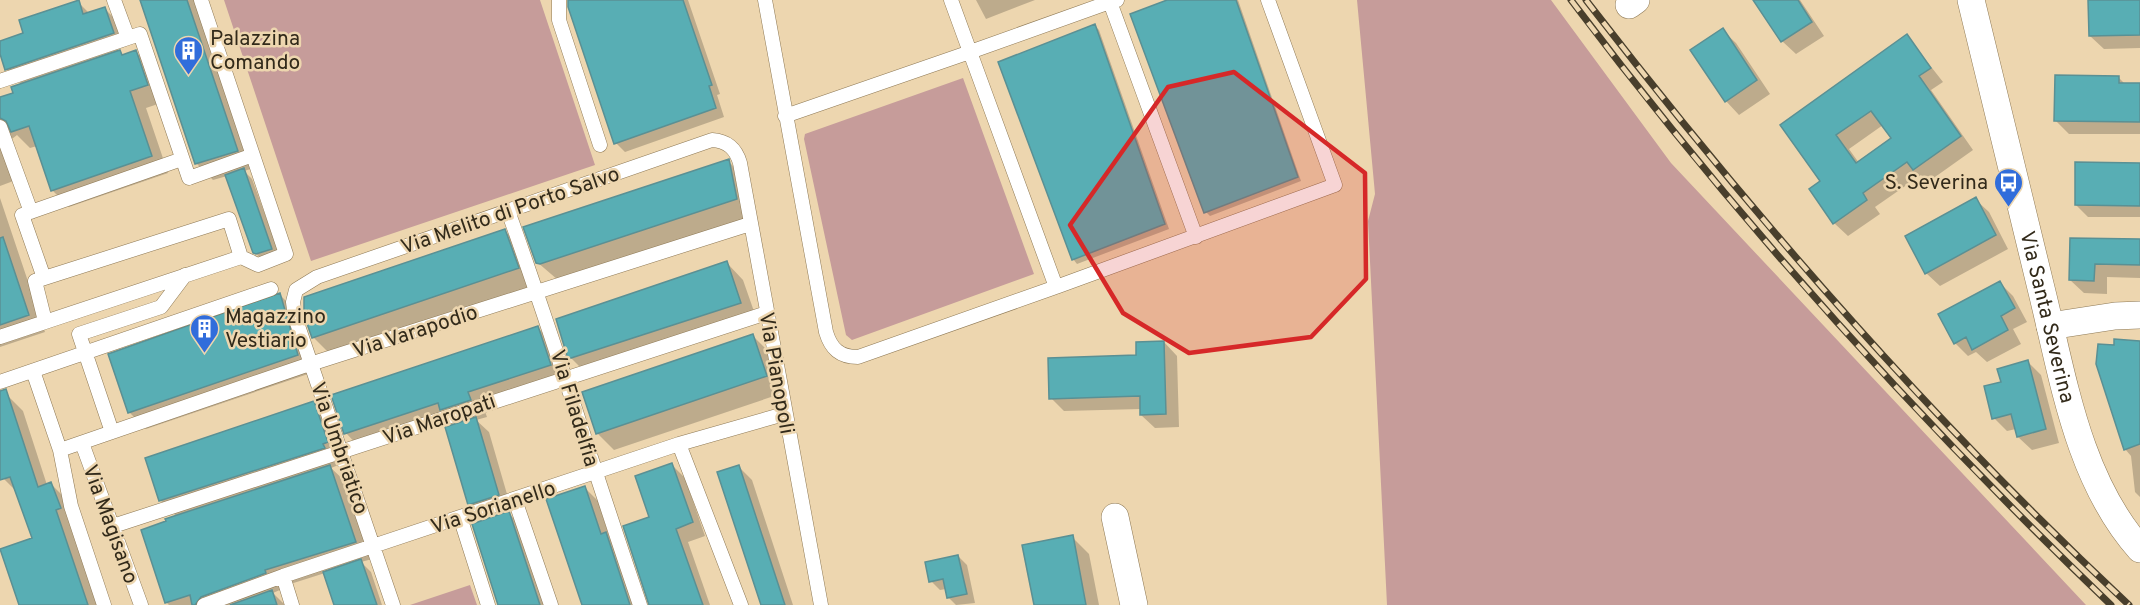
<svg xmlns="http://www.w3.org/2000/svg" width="2140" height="605" viewBox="0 0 2140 605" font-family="Overpass,sans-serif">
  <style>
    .green { fill: #c69c9a }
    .shadow { fill: #0003; fill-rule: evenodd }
    .building { fill: #58aeb4; stroke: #5a9094; stroke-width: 1.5; fill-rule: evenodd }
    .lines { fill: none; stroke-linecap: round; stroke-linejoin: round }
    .lane-casing { stroke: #8e7955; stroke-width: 15 }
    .street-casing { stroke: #8e7955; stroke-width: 28 }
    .lane { stroke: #fff; stroke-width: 14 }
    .street { stroke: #fff; stroke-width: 27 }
    .rail-casing { stroke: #493f2c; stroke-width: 7 }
    .rail { stroke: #edd6af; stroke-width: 4.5; stroke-dasharray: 14; stroke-linecap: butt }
    .marked { fill: #d62828; fill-opacity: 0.2; stroke: #d62828; stroke-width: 4.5; stroke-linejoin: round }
    .labels { text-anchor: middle; stroke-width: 5; stroke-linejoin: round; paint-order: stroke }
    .poi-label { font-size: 21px; fill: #322a1a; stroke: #edd6af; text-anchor: start }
    .street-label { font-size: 21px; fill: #322a1a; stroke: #edd6af }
  </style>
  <rect width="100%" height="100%" fill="#edd6af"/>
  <path class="green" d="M224 0H540L595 165 311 261Z
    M1357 0H1551L1671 163 2086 605H1387L1368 221 1375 194Z
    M963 78 1034 274 852 340 846 335 804 139 805 134Z
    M470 585 477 605H410Z"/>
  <path class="shadow" d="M141 0H197L254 168 244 171 252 179 281 258 264 261 254 252 227 176 213 180 196 163Z
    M575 0H688L720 94 717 95 724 117 625 152 616 143Z
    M976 0H1035L986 19Z
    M1172 0H1238L1301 181 1210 216 1206 212Z
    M1755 0H1800L1824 36 1796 54 1782 41Z
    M2090 0H2140V48L2104 49 2090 36Z
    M78 2 90 14 105 9 118 22 127 46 117 50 124 56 136 52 153 69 164 102 146 108 168 173 69 207 52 190 37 146 30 148 17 135 8 142 16 180 0 186V99L15 94 22 85 7 69 0 42 25 34Z
    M1095 26 1099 30 1169 229 1077 264 1073 259Z
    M1722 30 1736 43 1770 94 1739 115 1726 101Z
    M1907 36 1943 82 1931 90 1973 150 1928 182 1921 175 1875 207 1880 214 1848 236 1834 223 1811 190 1822 182 1782 125ZM1883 125 1893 139 1859 163 1849 149Z
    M2118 77 2126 85H2140V134H2069L2056 121Z
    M728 161 745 178 754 216 558 280 537 262Z
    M2140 164V217H2088L2076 205Z
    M0 198 45 332 0 347Z
    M1975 199 1989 212 2008 249 1940 286 1926 273Z
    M505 231 521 248 535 285 330 354 313 337Z
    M2071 240 2140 241V278L2107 277V294L2084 293 2070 280Z
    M727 263 743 280 757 320 588 375 571 358Z
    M2000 283 2013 296 2027 322 2013 329 2021 344 1987 362 1976 352 1968 356 1955 343Z
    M280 295 297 312 314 372 146 429 129 412Z
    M538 328 555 345 567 382 484 409 487 417 476 420 489 432 511 508 483 517 470 504 457 425 452 420 362 450 346 433Z
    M753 336 770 353 783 393 614 450 597 433Z
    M1164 342 1177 356 1179 427 1155 428 1141 415V409L1064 411 1051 398Z
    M2140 342V497L2135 492 2131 456 2125 449 2115 347Z
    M2028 362 2041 375 2059 443 2032 450 2018 437 2016 429 2007 431 1994 418 2003 383Z
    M7 395 23 411 47 485 51 484 67 500 98 605H20L34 539 17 492 4 479 0 467V397Z
    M314 402 331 419 341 464 331 468 347 483 372 559 361 562 371 572 382 605H336L325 573 281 587 282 589 273 593 285 605H169L166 602 168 522 176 516 161 501 147 459Z
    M672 465 685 478 705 536 688 542 710 605H650L651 518Z
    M739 467 752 480 793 605H762Z
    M584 487 598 501 610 539 619 547 638 605H583Z
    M508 513 518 522 545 605H500Z
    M1072 537 1089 554 1099 605H1035Z
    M958 556 967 565 975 603 956 605 948 597 946 589 940 590 931 581Z"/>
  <path class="building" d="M79 0 83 14 105 7 114 33 5 70 0 54V41L23 33 19 20Z
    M140 0H187L238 151 195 164Z
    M568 0H683L712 85 709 86 716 108 614 144 568 7Z
    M1167 0H1236L1298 177 1204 213 1130 14Z
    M1753 0H1798L1812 22 1781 42Z
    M2088 0H2140V35L2089 36Z
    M1095 24 1165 224 1072 260 998 62Z
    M1723 28 1757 80 1725 102 1690 50Z
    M1907 34 1931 68 1919 76 1961 136 1913 170 1907 162 1863 193 1867 200 1833 224 1809 189 1820 181 1780 125ZM1871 111 1891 138 1856 163 1836 135Z
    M120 50 122 55 136 50 148 85 130 91 152 156 51 191 29 126 11 132 6 121 0 118V97L13 93 11 87Z
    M2055 75 2119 76V83H2140V122L2054 121Z
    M729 159 737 199 540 264 536 263 523 227Z
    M2075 162 2140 163V206L2075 205Z
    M244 168 272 249 256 254 253 253 225 175Z
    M1976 197 1996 235 1925 274 1905 236Z
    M505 229 519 268 312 338 304 315V297Z
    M3 237 29 315 0 325V238Z
    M2070 238 2140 239V265L2095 264 2094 281 2069 280Z
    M727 261 741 303 568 359 556 319Z
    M2000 281 2015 308 2001 316 2008 330 1972 350 1966 337 1954 344 1938 314Z
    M280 293 298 355 128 413 108 354Z
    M538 326 551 365 468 392 471 400 440 410 438 403 344 434 331 395Z
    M753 334 767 376 596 434 582 392Z
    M2114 339 2140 341V444L2124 450 2096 364 2098 344 2114 345Z
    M1164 341 1166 414 1140 415V396L1049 399 1048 358 1136 355V342Z
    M2028 360 2046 429 2017 437 2011 414 1992 419 1984 386 2001 382 1997 369Z
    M6 389 38 487 51 482 61 508 56 510 88 605H19L0 549 32 538 10 477 0 480V391Z
    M314 401 328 442 323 444 325 448 159 501 145 458Z
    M476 417 499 495 468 505 445 427Z
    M672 463 693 522 676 529 703 605H649L623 526 649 517 635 476Z
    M330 465 356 542 265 570 266 573 201 597 195 605H192L190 595 165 603 141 530 166 521 165 519Z
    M739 465 785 605H761L717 472Z
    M585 486 601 534 606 532 630 605H582L546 499Z
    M509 511 540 605H498L472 524Z
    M1073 535 1086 605H1034L1022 545Z
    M958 555 967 594 947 598 943 579 929 582 925 562Z
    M361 559 377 605H334L323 572Z
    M272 590 277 605H230Z"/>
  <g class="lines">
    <defs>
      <path id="lane" d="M114 0 128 38 140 34 189 178 253 155
        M201 0 286 254 258 265 241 257
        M559 0V20L600 145
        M765 0 826 332C831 349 840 357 858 357L1056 287 970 52 785 116
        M951 0 970 52 1110 2 1109 0
        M1117 0 1110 2 1196 237
        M0 81 128 38
        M0 127 31 212
        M508 211C555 341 595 474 640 605
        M44 278 22 215 182 159
        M1056 287 1335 185 1268 0
        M0 337 241 257 229 219 35 281 45 321
        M33 371 60 450 304 366 750 224
        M0 382 271 289
        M112 432 79 334 161 307 185 275
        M82 443 141 605
        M679 444 741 605
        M60 450 71 506 104 605
        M515 500 551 605
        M460 517 488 605
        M113 526 767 313
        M283 576 292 605
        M204 605 283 576 679 444 784 414
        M393 605 295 317 293 302 296 290 317 277 712 140C728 141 736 149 740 163L821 605"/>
      <g id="street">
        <path id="s1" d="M1971 0C1994 96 2017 192 2041 288 2063 376 2077 478 2140 549"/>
        <path d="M1629 5 1636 0"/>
        <path d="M2050 326 2115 316 2140 315"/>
        <path d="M1115 517 1134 605"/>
      </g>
    </defs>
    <use href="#lane" class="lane-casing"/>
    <use href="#street" class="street-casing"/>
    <use href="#lane" class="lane"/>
    <use href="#street" class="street"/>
    <defs>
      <path id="rail" d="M1571 0C1734 216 1916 418 2111 605
        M1586 0C1751 214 1931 420 2129 605"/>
    </defs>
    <use href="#rail" class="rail-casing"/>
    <use href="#rail" class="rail"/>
  </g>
  <path class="marked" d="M1234 72 1365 173 1366 279 1311 337 1189 353 1123 313 1070 225 1168 87Z"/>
  <defs>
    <symbol id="building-pin" viewBox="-11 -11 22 30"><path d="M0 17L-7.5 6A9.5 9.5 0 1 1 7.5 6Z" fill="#316ddb" stroke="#edd6af"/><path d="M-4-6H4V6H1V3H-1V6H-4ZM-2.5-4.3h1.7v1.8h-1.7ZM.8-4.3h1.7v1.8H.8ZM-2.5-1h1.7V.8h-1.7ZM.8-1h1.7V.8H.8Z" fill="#fff"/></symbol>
    <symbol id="bus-pin" viewBox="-11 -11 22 30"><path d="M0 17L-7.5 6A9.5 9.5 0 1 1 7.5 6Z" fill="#316ddb" stroke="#edd6af"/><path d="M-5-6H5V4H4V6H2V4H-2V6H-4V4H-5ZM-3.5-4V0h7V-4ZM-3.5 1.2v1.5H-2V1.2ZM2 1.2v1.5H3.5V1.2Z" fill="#fff"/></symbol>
  </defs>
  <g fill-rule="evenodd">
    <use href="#building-pin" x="172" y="34" width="33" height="45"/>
    <use href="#bus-pin" x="1992" y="166" width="33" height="45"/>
    <use href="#building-pin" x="188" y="312" width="33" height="45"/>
  </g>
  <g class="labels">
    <g class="poi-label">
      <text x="210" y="45">Palazzina<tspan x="210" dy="24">Comando</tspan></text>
      <text x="1988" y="189" text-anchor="end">S. Severina</text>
      <text x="225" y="323">Magazzino<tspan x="225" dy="24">Vestiario</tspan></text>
    </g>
    <g class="street-label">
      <text transform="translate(510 210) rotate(-19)" y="7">Via Melito di Porto Salvo</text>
      <text dy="7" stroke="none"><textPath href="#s1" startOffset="326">Via Santa Severina</textPath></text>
      <text transform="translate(415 331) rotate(-18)" y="7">Via Varapodio</text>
      <text transform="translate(777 373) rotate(80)" y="7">Via Pianopoli</text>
      <text transform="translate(575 408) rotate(73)" y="7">Via Filadelfia</text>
      <text transform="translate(439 419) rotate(-19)" y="7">Via Maropati</text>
      <text transform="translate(340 448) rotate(71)" y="7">Via Umbriatico</text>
      <text transform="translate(493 507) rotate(-18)" y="7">Via Sorianello</text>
      <text transform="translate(111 524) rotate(70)" y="7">Via Magisano</text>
    </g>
  </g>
</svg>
